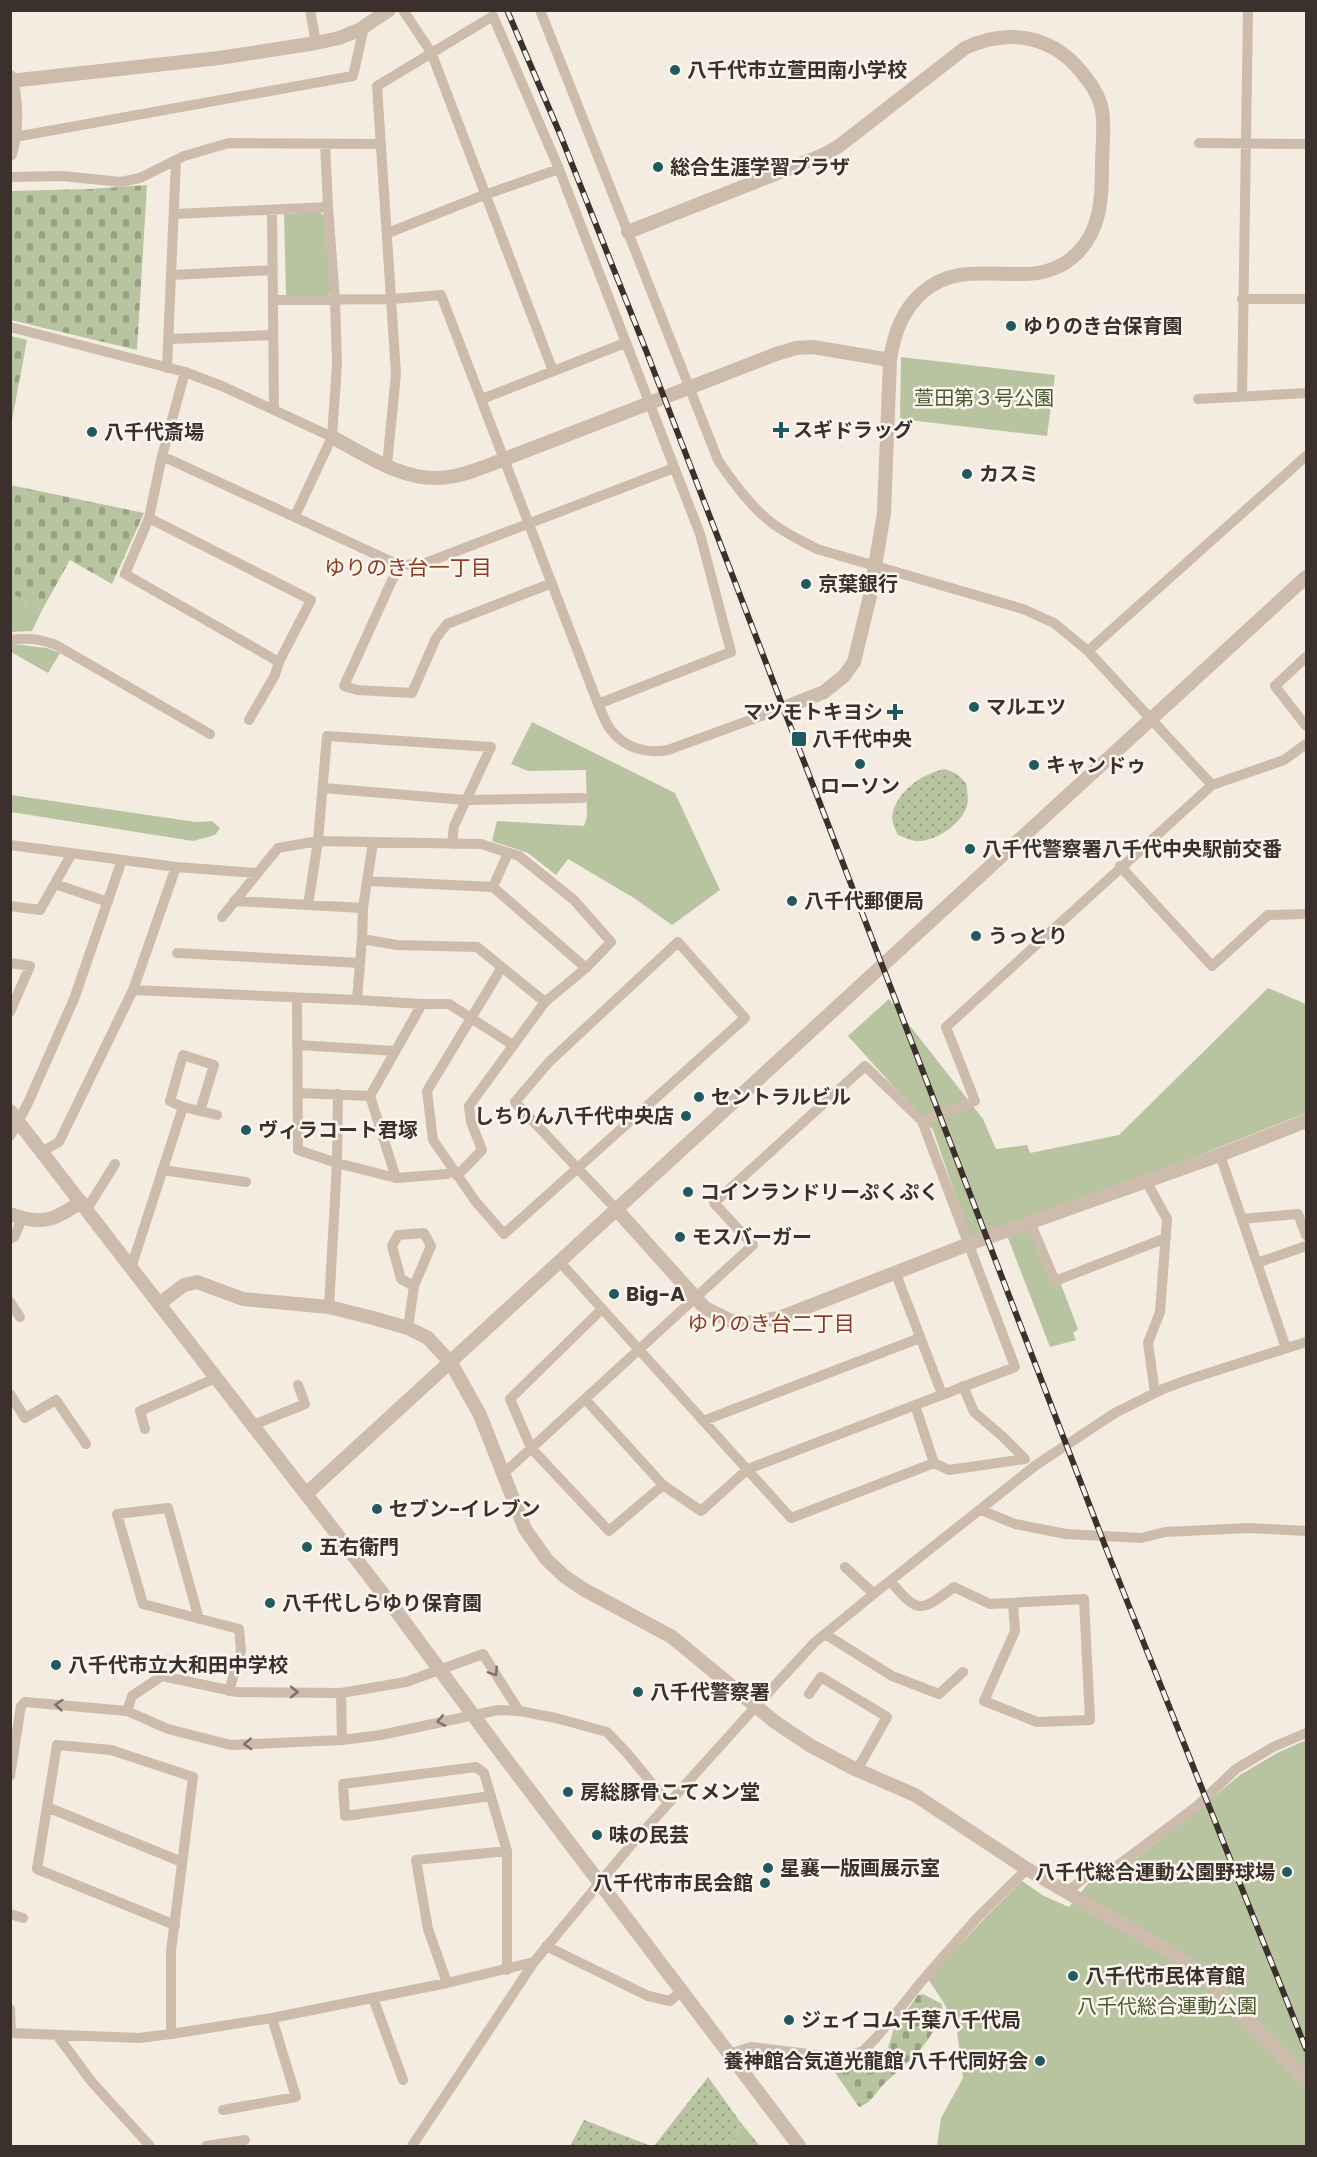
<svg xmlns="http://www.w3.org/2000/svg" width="1317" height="2157" viewBox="0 0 1317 2157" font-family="Poppins,'Noto Sans JP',sans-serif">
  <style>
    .grass { fill: url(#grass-dots) }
    .forest { fill: url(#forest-crowns) }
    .cemetery { fill: url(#cemetery-stones) }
    .park { fill: #b8c4a0 }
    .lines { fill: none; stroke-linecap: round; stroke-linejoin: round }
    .minor { stroke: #cdbbac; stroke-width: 10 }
    .tertiary { stroke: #cdbbac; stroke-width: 14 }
    .rail-casing { stroke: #3b302b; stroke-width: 6 }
    .rail { stroke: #fbf5ee; stroke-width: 4; stroke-dasharray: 11; stroke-linecap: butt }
    .tertiary-bridge { stroke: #cdbbac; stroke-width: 14 }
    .oneway { stroke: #7d6f65 }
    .poi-dot { fill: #1f5a5e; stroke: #fbf5ee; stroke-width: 2 }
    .labels { text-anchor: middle; stroke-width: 5; stroke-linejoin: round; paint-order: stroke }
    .poi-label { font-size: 20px; font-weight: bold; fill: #3b302b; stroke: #fbf5ee; text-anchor: start }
    .park-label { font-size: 20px; fill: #4a5a2e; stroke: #fbf5ee }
    .neighbourhood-label { font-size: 21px; fill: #8c3b22; stroke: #fbf5ee }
  </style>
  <defs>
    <pattern id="grass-dots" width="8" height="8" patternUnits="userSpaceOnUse" patternTransform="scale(1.5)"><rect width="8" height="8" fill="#b8c4a0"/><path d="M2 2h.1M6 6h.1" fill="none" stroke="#97a083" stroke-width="1.8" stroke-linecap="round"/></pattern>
    <pattern id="forest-crowns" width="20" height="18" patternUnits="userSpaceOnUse" patternTransform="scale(1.5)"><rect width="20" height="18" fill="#b8c4a0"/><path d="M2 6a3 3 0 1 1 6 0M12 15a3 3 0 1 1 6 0" fill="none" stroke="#97a083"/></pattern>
    <pattern id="cemetery-stones" width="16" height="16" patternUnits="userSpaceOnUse" patternTransform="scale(1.5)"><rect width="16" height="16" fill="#b8c4a0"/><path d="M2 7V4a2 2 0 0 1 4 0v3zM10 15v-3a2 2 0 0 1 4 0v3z" fill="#97a083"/></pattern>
  </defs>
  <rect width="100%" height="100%" fill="#f4ebe1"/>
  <path class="grass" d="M945 769 957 774 966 783C967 790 969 799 967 806 962 823 938 840 920 841 913 842 904 837 898 835 895 829 892 823 892 817 895 792 923 773 945 769Z
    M708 2077 741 2123 733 2146H654Z
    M584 2120 651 2146H570Z"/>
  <path class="forest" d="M741 2123 760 2146H733Z"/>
  <path class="cemetery" d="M147 185 137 350 11 320V191L90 189Z
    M11 336 27 340 11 425 10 336Z
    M10 485 144 513 112 584 70 560 42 610 11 593Z
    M923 1994 942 2004C944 2012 940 2018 936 2026 923 2052 906 2063 886 2082 877 2090 871 2104 859 2107L829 2064 851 2065 874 2056 888 2048 894 2028 918 1995Z"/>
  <path class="park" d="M319 212 324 215 331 291 327 297 286 295 284 214Z
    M901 357 1055 375 1047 436 900 419Z
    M11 593 42 610 32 631 11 632Z
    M13 644 47 648 60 653 48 673 11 652V645Z
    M532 722 675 793 720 890 672 925 634 898 568 859 556 875 528 853 492 841 497 821 584 826 587 817 586 770 528 771 511 764Z
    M11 795 196 822 212 821 220 828 215 835 193 841 11 812Z
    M1268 988 1306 1004V1113L1004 1232 971 1240 933 1130 848 1036 889 999 983 1119 996 1149 1027 1145 1030 1153 1119 1135Z
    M1029 1225 1060 1282 1078 1329 1073 1333 1076 1340 1050 1347 1006 1233Z
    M1306 1740V2146H937L941 2118 963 2078 957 2031 944 2003 928 1979 986 1917 1022 1881 1044 1896 1069 1907 1092 1879 1118 1872 1182 1823 1240 1775 1277 1753Z"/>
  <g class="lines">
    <path class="minor" d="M310 10 316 43
      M403 10 431 52 553 371
      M540 10 718 460C732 481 748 503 767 519 782 532 800 540 817 549L1023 609 1054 623 1088 651 1212 785
      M15 137 353 76 364 27
      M1199 143 1306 144
      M325 144 328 207
      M10 177 62 176 121 182 140 178 184 156 229 143 381 144
      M272 210 274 410
      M175 214 328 207 335 300 337 364 332 437 295 516
      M388 233 484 195 559 169
      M172 275 273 270
      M1242 299H1306
      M273 300 393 299 441 295 598 704C602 712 605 723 611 730 624 748 647 754 668 750L786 707
      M10 327 185 372 222 386 332 437
      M169 339 273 335
      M167 368 176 160
      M1242 397 1248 10
      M482 399 625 343
      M1198 399 1306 393
      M162 456 399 565 423 564 674 468
      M387 465 396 374 377 86 493 16 559 169 700 534 731 652 598 704
      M149 518 311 600 279 662 125 574 149 518 162 456 185 372
      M399 565 344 686 357 690 412 693 436 638 447 624 552 583
      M10 640C27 637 40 639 56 645L210 734
      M1088 651 1306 456
      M1306 657 1275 686 1306 726
      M249 720 275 675 279 662
      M323 788 466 800 583 798
      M10 845 176 867 133 990 59 1142 41 1152
      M1120 866 1212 966 1268 915 1306 914
      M176 867 257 873
      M367 881 493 887 586 968
      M55 884 108 902
      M493 887 508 853
      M234 901 363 908
      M308 905 318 841 327 736 491 747 454 826 452 844
      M10 906 40 910 72 853
      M222 917 278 848 318 841 481 844 519 856 574 900 611 942 586 968 545 1002 469 1106 471 1122 482 1150 457 1176
      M362 939 363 908 373 842
      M177 953 360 963
      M10 963 30 966 10 1012
      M502 967 427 1091 433 1140 476 1202 504 1234 745 1018 678 942 549 1062 515 1102 616 1209
      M133 990 357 1000 362 939 397 945 477 947 545 1002
      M297 998 298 1150 337 1163 329 1307
      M357 1000 422 1004 370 1096 396 1178
      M422 1004H449L513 1045
      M298 1045 395 1051
      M298 1093 370 1096
      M338 1094 337 1163 396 1178 447 1174 454 1171
      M922 1121 975 1101 946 1027 1212 785 1284 760 1306 744
      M10 1136 27 1105 74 999 122 860
      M1220 1155 1286 1348
      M162 1170 246 1182
      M1146 1181 1167 1219 1160 1312 1148 1343 1155 1393
      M87 1209 115 1164
      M1242 1219 1298 1214 1306 1235
      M1030 1222 1055 1281 1166 1238
      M10 1239 15 1236 22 1218
      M559 1261 791 1518 934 1463 949 1470 1025 1459
      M1257 1263 1306 1246
      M131 1268 183 1107 170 1101 183 1055 214 1065 200 1111 183 1107 217 1115
      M896 1274 942 1394
      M10 1302 20 1317
      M602 1309 510 1399 531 1448 609 1531 663 1485
      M408 1328 414 1286 431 1246 424 1233 398 1235 392 1246 401 1279 414 1286
      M963 1386 974 1412 1002 1436 1025 1459
      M10 1394 25 1418 56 1400 86 1444
      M915 1405 934 1463
      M703 1421 920 1338
      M253 1425 305 1404 298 1385
      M145 1429 140 1411 216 1378
      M503 1474 753 1245 714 1203 865 1066 922 1121 1015 1367 748 1469 701 1511 663 1485 585 1399
      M981 1510 1015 1524 1066 1534 1141 1538 1165 1532 1249 1528 1306 1531
      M845 1567 874 1594
      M890 1581C919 1614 919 1613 954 1587L990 1604 1084 1599 1090 1720 1037 1722 984 1701 1015 1631 1013 1603
      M199 1619 168 1508 117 1514 143 1604 239 1629 241 1650 229 1691
      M825 1634 892 1676 939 1694 963 1672
      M341 1693 342 1740
      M809 1694 821 1677 887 1717 857 1770
      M127 1711 132 1696 162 1676 237 1692 341 1693 406 1682 483 1654 519 1711
      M10 1776 21 1706 25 1702 127 1711 168 1729 231 1745 342 1740 381 1735 498 1710 519 1711 556 1718 607 1732 627 1753 668 1803
      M491 1796 345 1816 343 1784 476 1767 484 1773 507 1851V1970
      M47 1807 182 1862
      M1066 1893 1089 1874 1117 1866 1197 1806 1236 1769 1273 1747 1306 1733
      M10 1914 23 1918
      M546 1946 648 1996 670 2001 681 1991
      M447 1983 428 1929 416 1860 507 1851
      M373 1998 403 2080
      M10 2009 11 2033
      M10 2033 139 2038 171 2034 272 2018 447 1983 534 1962 631 1845 766 1695 815 1642 881 1588 1036 1465 1115 1413 1163 1389 1190 1379 1306 1342
      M171 2034V1951L193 1777 111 1750 57 1745 37 1869 175 1925
      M57 2035 91 2081 150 2146
      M729 2054 751 2047 841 2058 863 2051 877 2037 921 1982 976 1919 1027 1869
      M223 2110 296 2097 272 2018
      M206 2146 245 2140
      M412 2146 534 1962"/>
    <path class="tertiary" d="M10 77C17 102 17 130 10 154
      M10 81 219 58 316 43 339 38 359 30 389 10
      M628 232 821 156 839 146 965 48C1011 27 1056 36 1086 78 1093 86 1100 99 1102 110 1105 126 1102 149 1102 165 1102 199 1101 233 1073 257 1030 295 969 252 923 292 902 310 894 334 890 360L884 513 870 596 854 662 844 676 824 692 786 707
      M332 437C364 454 401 480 439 478 461 477 484 467 505 459L776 354 796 348 813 347 890 360
      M10 1111 397 1612
      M616 1209 705 1308 731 1321 746 1323 779 1318 969 1244 1220 1155 1306 1121
      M10 1214C42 1226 54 1220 81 1202
      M159 1304 184 1285 197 1282 243 1299 329 1307 373 1318 408 1328 428 1338 451 1363 480 1415 525 1529 547 1560 564 1576 583 1589 672 1637 775 1722 811 1746 855 1769 915 1795 1027 1869 1179 1957 1209 1981 1306 2079
      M306 1494 1306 577
      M499 1750 799 2146"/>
    <defs>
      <path id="rail" d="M507 10 560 134 647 353 1109 1556 1306 2049"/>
    </defs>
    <use href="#rail" class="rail-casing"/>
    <use href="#rail" class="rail"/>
    <path class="tertiary-bridge" d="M397 1612 499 1750"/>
  </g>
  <defs><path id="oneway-chevron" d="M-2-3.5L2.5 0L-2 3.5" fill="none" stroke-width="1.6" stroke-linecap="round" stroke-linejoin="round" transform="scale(1.5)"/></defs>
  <g class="oneway">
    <use href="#oneway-chevron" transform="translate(494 1672) rotate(57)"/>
    <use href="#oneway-chevron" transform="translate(294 1692)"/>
    <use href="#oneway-chevron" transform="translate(59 1705) rotate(-175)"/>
    <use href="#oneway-chevron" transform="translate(441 1721) rotate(169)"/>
    <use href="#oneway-chevron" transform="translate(248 1744) rotate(177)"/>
  </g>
  <g class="poi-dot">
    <circle cx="675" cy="70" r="6"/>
    <circle cx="658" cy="167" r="6"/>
    <circle cx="1011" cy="326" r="6"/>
    <path d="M778 421h6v6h6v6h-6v6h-6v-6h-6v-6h6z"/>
    <circle cx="92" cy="432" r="6"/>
    <circle cx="967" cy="474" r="6"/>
    <circle cx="806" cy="584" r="6"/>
    <circle cx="974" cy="707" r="6"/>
    <path d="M892 703h6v6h6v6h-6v6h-6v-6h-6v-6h6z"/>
    <rect x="791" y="731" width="16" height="16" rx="3"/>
    <circle cx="860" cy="764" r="6"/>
    <circle cx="1034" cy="765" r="6"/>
    <circle cx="970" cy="849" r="6"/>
    <circle cx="792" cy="901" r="6"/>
    <circle cx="976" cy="936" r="6"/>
    <circle cx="699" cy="1097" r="6"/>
    <circle cx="686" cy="1116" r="6"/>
    <circle cx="246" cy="1130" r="6"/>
    <circle cx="688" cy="1192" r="6"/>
    <circle cx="680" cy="1237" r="6"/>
    <circle cx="614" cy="1294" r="6"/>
    <circle cx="377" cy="1509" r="6"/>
    <circle cx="307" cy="1547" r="6"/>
    <circle cx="270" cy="1603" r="6"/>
    <circle cx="56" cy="1665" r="6"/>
    <circle cx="638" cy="1692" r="6"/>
    <circle cx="568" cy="1792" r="6"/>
    <circle cx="597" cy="1835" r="6"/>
    <circle cx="768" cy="1868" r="6"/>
    <circle cx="1287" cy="1872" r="6"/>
    <circle cx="765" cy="1883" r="6"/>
    <circle cx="1073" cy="1976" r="6"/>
    <circle cx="789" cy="2020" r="6"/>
    <circle cx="1040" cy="2061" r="6"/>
  </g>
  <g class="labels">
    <g class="poi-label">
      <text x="687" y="77">八千代市立萱田南小学校</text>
      <text x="670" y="174">総合生涯学習プラザ</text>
      <text x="1023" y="333">ゆりのき台保育園</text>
      <text x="793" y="437">スギドラッグ</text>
      <text x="104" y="439">八千代斎場</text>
      <text x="979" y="481">カスミ</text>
      <text x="818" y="591">京葉銀行</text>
      <text x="986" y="714">マルエツ</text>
      <text x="883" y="719" text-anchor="end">マツモトキヨシ</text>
      <text x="812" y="746">八千代中央</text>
      <text x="1046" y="772">キャンドゥ</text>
      <text x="860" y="793" text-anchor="middle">ローソン</text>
      <text x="982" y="856">八千代警察署八千代中央駅前交番</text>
      <text x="804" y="908">八千代郵便局</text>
      <text x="988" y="943">うっとり</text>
      <text x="711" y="1104">セントラルビル</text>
      <text x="674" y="1123" text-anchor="end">しちりん八千代中央店</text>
      <text x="258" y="1137">ヴィラコート君塚</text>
      <text x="700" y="1199">コインランドリーぷくぷく</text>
      <text x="692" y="1244">モスバーガー</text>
      <text x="626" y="1301">Big-A</text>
      <text x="389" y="1516">セブン-イレブン</text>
      <text x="319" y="1554">五右衛門</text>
      <text x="282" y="1610">八千代しらゆり保育園</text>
      <text x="68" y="1672">八千代市立大和田中学校</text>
      <text x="650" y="1699">八千代警察署</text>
      <text x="580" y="1799">房総豚骨こてメン堂</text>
      <text x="609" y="1842">味の民芸</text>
      <text x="780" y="1875">星襄一版画展示室</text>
      <text x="1275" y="1879" text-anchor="end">八千代総合運動公園野球場</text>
      <text x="753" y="1890" text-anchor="end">八千代市市民会館</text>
      <text x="1085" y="1983">八千代市民体育館</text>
      <text x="801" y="2027">ジェイコム千葉八千代局</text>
      <text x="1028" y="2068" text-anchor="end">養神館合気道光龍館 八千代同好会</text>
    </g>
    <g class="park-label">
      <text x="984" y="405">萱田第３号公園</text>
      <text x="1167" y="2013">八千代総合運動公園</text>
    </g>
    <g class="neighbourhood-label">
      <text x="408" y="575">ゆりのき台一丁目</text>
      <text x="771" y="1331">ゆりのき台二丁目</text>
    </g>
  </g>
  <rect width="1317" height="2157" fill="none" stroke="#3b302b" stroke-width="24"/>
</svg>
